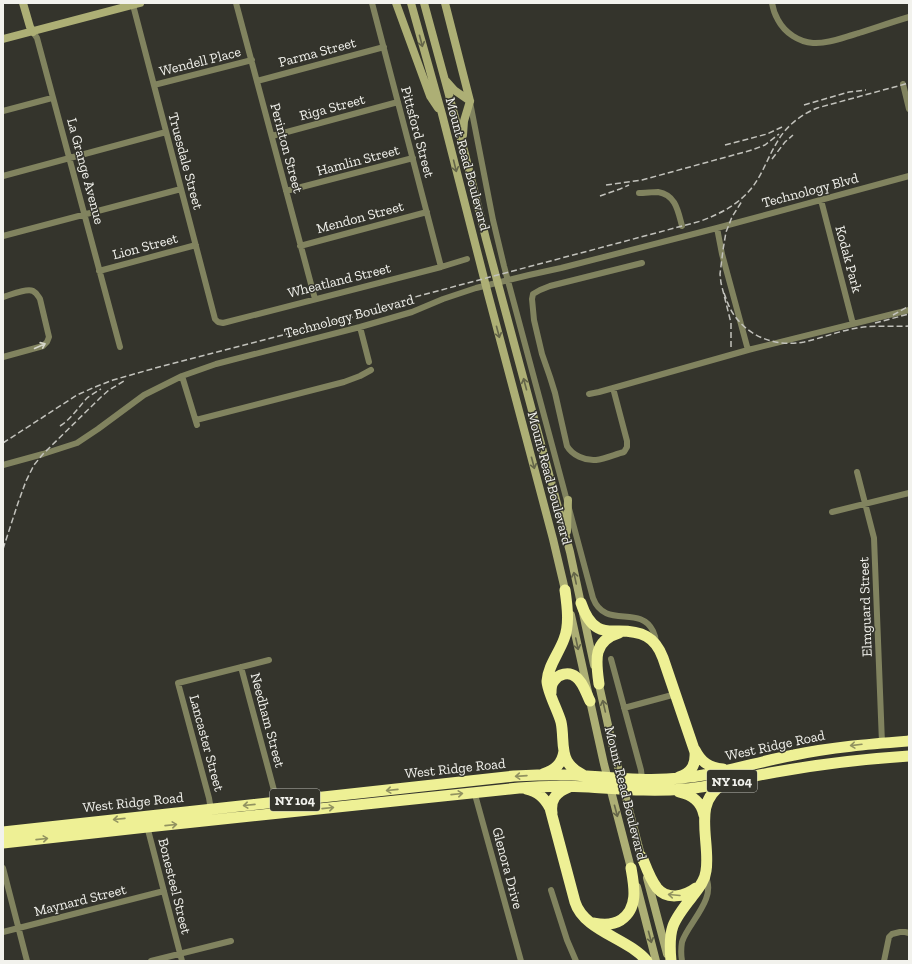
<svg xmlns="http://www.w3.org/2000/svg" width="912" height="964" viewBox="0 0 912 964" font-family="'Zilla Slab',serif">
  <style>
    .lines { fill: none; stroke-linecap: round; stroke-linejoin: round }
    .street { stroke: #81835f; stroke-width: 6 }
    .secondary { stroke: #adaf75; stroke-width: 8 }
    .highway { stroke: #eef095; stroke-width: 11 }
    .rail { stroke: #c2c2bc; stroke-width: 1.5; stroke-dasharray: 6 3; stroke-linecap: butt }
    .oneway { stroke: #646549 }
    .oneway2 { stroke: #d6d6ca }
    .oneway3 { stroke: #919260 }
    .labels { text-anchor: middle; stroke-width: 3; stroke-linejoin: round; paint-order: stroke }
    .shield { fill: #34342c; stroke: #b9b9b3; stroke-width: 1 }
    .shield-label { font-size: 13px; font-weight: bold; fill: #f2f2ed }
    .street-label { font-size: 14px; fill: #f2f2ed; stroke: #34342c }
  </style>
  <rect width="100%" height="100%" fill="#34342c"/>
  <g class="lines">
    <path class="street" d="M236 3 315 299
      M372 3 441 267
      M772 3C773 9 775 15 778 20 785 33 799 42 813 43 829 44 844 37 859 33 875 28 892 22 909 17
      M133 5 215 319 218 322 223 323 441 267 467 259
      M33 32 37 38 120 347
      M257 81 384 47
      M903 84 909 109
      M154 85 252 60
      M470 102 493 220 504 266 593 598C605 630 640 604 653 631 655 635 656 638 656 643
      M3 111 52 98
      M272 136 398 102
      M3 176 166 132
      M286 191 413 158
      M639 193C645 193 652 192 658 192 676 195 678 211 682 226
      M821 200 853 324
      M717 228 722 254 748 350
      M3 236 181 189
      M300 246 427 212
      M99 271 196 245
      M3 297C10 295 27 288 33 291 37 293 38 296 40 299L49 337 47 342 43 346 3 357
      M360 327 369 362
      M182 376 197 425
      M613 388 627 441V447L624 452C616 454 605 459 596 460 585 461 572 455 567 446L555 393 550 377 542 354 534 320 532 299 533 294 540 290 550 286 642 263
      M589 394 599 392 748 350 909 310
      M196 420 344 382 360 376 371 370
      M3 465 43 454 77 443 98 429 144 395 182 376 216 364 360 327 412 312 443 299 476 288 529 275 561 268 717 228 909 176
      M857 472 874 538 882 743
      M832 512 909 493
      M611 659 641 770 642 779
      M241 667 275 794 277 802
      M624 708 676 694
      M474 791 521 961
      M209 810 210 804 209 798 178 683 269 660
      M147 826 182 961
      M3 868 27 961
      M551 890 567 940 576 961
      M3 932 164 891
      M151 961 231 941
      M682 961C681 955 681 948 682 942 688 923 718 898 705 876
      M884 961 889 937 892 934 900 932H905L909 933"/>
    <path class="secondary" d="M23 3 30 27 33 32
      M396 3 430 96 438 108
      M411 3 442 114 488 294 553 539 566 594
      M424 3 465 154 486 239 570 552 594 665
      M445 3 470 101
      M3 39 140 3
      M446 81 454 90 470 101
      M463 135 464 121 470 101
      M567 531 568 500
      M571 615 604 764 632 872
      M598 680 614 752 643 863
      M647 878 667 954
      M637 887 656 961"/>
    <path class="highway" d="M565 590C567 605 570 624 564 639 559 653 548 666 547 681 547 691 558 711 561 722 564 735 561 750 567 761 571 768 577 772 583 775
      M581 603C584 612 589 623 598 628 605 632 612 631 619 631 641 631 655 636 663 658L695 752C696 765 691 773 679 777
      M599 684C596 662 592 641 619 633
      M551 693C551 689 551 684 554 681 558 674 569 671 576 677 583 682 586 693 590 701
      M695 750C701 762 709 768 723 769
      M543 774C555 770 562 764 564 751
      M526 789C538 792 544 797 550 808L575 902C584 931 628 938 647 961
      M679 792C692 795 701 801 704 815
      M552 813C550 800 556 792 569 787
      M3 832 514 776C533 775 552 774 572 775 608 777 645 782 681 778 719 775 756 762 794 755 832 747 871 744 909 741
      M3 843 147 827 519 788C543 786 566 786 589 787 621 789 652 792 684 789 715 787 745 777 776 772 820 764 864 759 909 756
      M642 857C646 867 650 879 657 888 667 900 684 897 696 888
      M594 923C603 925 613 925 621 920 639 908 634 885 631 868
      M671 961C668 929 672 922 692 897 698 889 705 881 706 871 711 842 691 801 724 784"/>
    <path class="rail" d="M804 105 849 92 866 90
      M725 145 767 134 782 127
      M772 159 785 142 793 135
      M606 185 642 180 752 150 765 145 779 134
      M600 196 620 189 629 185
      M724 293C727 301 729 308 734 315 750 338 777 347 804 342 822 338 839 331 857 328 874 325 892 327 909 326
      M893 315 909 306
      M875 323 909 314
      M731 347V323L721 283 720 274 723 250 726 232 732 217 742 201
      M60 426C71 419 78 408 87 398 91 395 96 392 101 389
      M3 443 77 395 95 387 113 380 159 367 353 317 381 306 701 221C721 213 736 206 750 190 762 176 767 159 776 144 785 127 800 115 817 108L909 83
      M3 549 18 503 26 481 34 465 43 454 100 398 109 390 124 381"/>
  </g>
  <defs><path id="oneway-shaft" d="M-6 0H5M1.5-3L5.5 0L1.5 3" fill="none" stroke-width="1.6" stroke-linecap="round" stroke-linejoin="round"/></defs>
  <g class="oneway">
    <use href="#oneway-shaft" transform="translate(421 41) rotate(75)"/>
    <use href="#oneway-shaft" transform="translate(455 166) rotate(76)"/>
    <use href="#oneway-shaft" transform="translate(498 332) rotate(75)"/>
    <use href="#oneway-shaft" transform="translate(525 384) rotate(-105)"/>
    <use href="#oneway-shaft" transform="translate(533 463) rotate(75)"/>
    <use href="#oneway-shaft" transform="translate(575 578) rotate(-102)"/>
    <use href="#oneway-shaft" transform="translate(577 644) rotate(78)"/>
    <use href="#oneway-shaft" transform="translate(604 706) rotate(-103)"/>
    <use href="#oneway-shaft" transform="translate(616 811) rotate(75)"/>
    <use href="#oneway-shaft" transform="translate(650 937) rotate(75)"/>
  </g>
  <use class="oneway2" href="#oneway-shaft" transform="translate(40 346) rotate(-24)"/>
  <g class="oneway3">
    <use href="#oneway-shaft" transform="translate(856 745) rotate(173)"/>
    <use href="#oneway-shaft" transform="translate(521 776) rotate(176)"/>
    <use href="#oneway-shaft" transform="translate(392 790) rotate(174)"/>
    <use href="#oneway-shaft" transform="translate(457 794) rotate(-6)"/>
    <use href="#oneway-shaft" transform="translate(249 805) rotate(174)"/>
    <use href="#oneway-shaft" transform="translate(328 808) rotate(-6)"/>
    <use href="#oneway-shaft" transform="translate(119 819) rotate(174)"/>
    <use href="#oneway-shaft" transform="translate(171 825) rotate(-6)"/>
    <use href="#oneway-shaft" transform="translate(42 839) rotate(-6)"/>
    <use href="#oneway-shaft" transform="translate(674 895) rotate(-175)"/>
  </g>
  <g class="labels">
    <g class="shield">
      <rect x="707" y="770" width="50" height="22" rx="3"/>
      <rect x="270" y="789" width="50" height="22" rx="3"/>
    </g>
    <g class="shield-label">
      <text x="732" y="786">NY 104</text>
      <text x="295" y="805">NY 104</text>
    </g>
    <g class="street-label">
      <text transform="translate(317 52) rotate(-15)" y="5">Parma Street</text>
      <text transform="translate(200 61) rotate(-14)" y="5">Wendell Place</text>
      <text transform="translate(332 107) rotate(-15)" y="5">Riga Street</text>
      <text transform="translate(418 132) rotate(75)" y="5">Pittsford Street</text>
      <text transform="translate(287 148) rotate(75)" y="5">Perinton Street</text>
      <text transform="translate(358 160) rotate(-15)" y="5">Hamlin Street</text>
      <text transform="translate(186 161) rotate(75)" y="5">Truesdale Street</text>
      <text transform="translate(468 164) rotate(75)" y="5">Mount Read Boulevard</text>
      <text transform="translate(86 171) rotate(75)" y="5">La Grange Avenue</text>
      <text transform="translate(810 190) rotate(-15)" y="5">Technology Blvd</text>
      <text transform="translate(360 217) rotate(-15)" y="5">Mendon Street</text>
      <text transform="translate(145 246) rotate(-15)" y="5">Lion Street</text>
      <text transform="translate(849 259) rotate(75)" y="5">Kodak Park</text>
      <text transform="translate(339 280) rotate(-14)" y="5">Wheatland Street</text>
      <text transform="translate(349 316) rotate(-15)" y="5">Technology Boulevard</text>
      <text transform="translate(550 478) rotate(75)" y="5">Mount Read Boulevard</text>
      <text transform="translate(865 607) rotate(-92)" y="5">Elmguard Street</text>
      <text transform="translate(268 720) rotate(75)" y="5">Needham Street</text>
      <text transform="translate(207 743) rotate(75)" y="5">Lancaster Street</text>
      <text transform="translate(775 745) rotate(-12)" y="5">West Ridge Road</text>
      <text transform="translate(455 768) rotate(-6)" y="5">West Ridge Road</text>
      <text transform="translate(626 793) rotate(76)" y="5">Mount Read Boulevard</text>
      <text transform="translate(133 802) rotate(-6)" y="5">West Ridge Road</text>
      <text transform="translate(508 868) rotate(75)" y="5">Glenora Drive</text>
      <text transform="translate(175 886) rotate(76)" y="5">Bonesteel Street</text>
      <text transform="translate(80 900) rotate(-14)" y="5">Maynard Street</text>
    </g>
  </g>
  <rect width="912" height="964" fill="none" stroke="#f2f2ed" stroke-width="8"/>
</svg>
